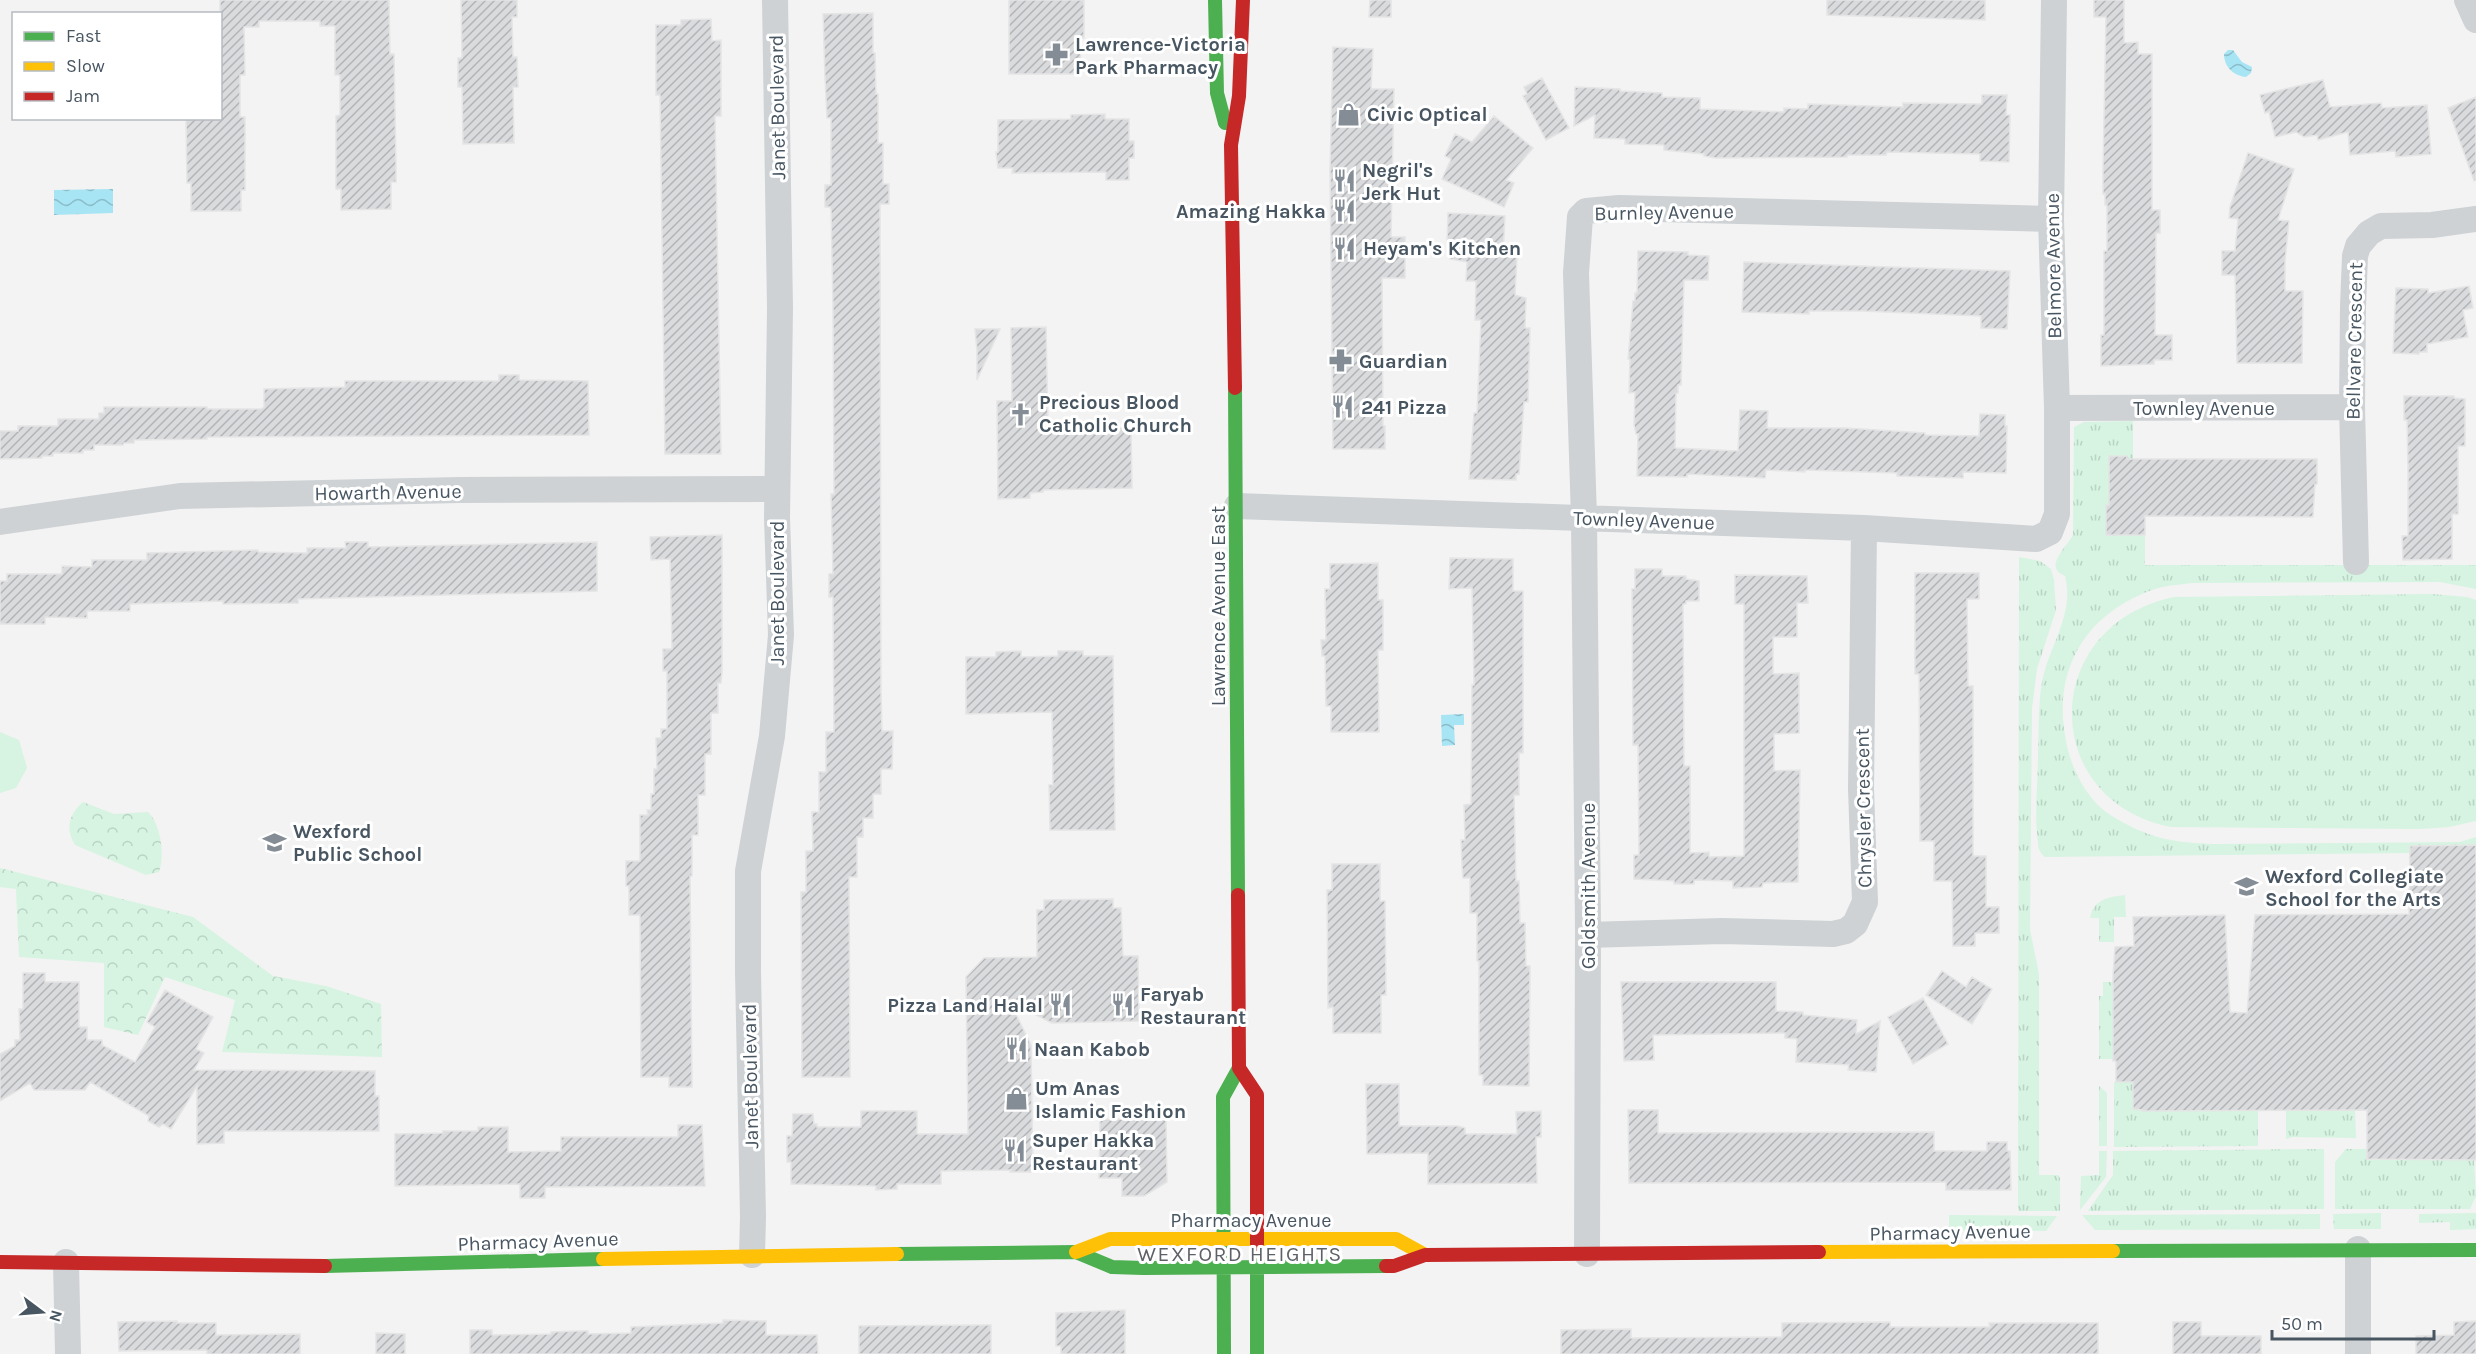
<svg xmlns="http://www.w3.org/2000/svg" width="2476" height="1354" viewBox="0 0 2476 1354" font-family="Karla,sans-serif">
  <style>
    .grass { fill: url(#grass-tufts) }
    .park { fill: url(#park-crowns) }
    .pitch { fill: #d6f4e1 }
    .water { fill: url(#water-waves) }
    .building { fill: url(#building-hatch); stroke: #e5e5e6; stroke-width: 1.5 }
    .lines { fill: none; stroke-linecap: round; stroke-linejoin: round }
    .street { stroke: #ced2d4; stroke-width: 26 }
    .fast { stroke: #4caf50; stroke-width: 14 }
    .slow { stroke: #ffc107; stroke-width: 14 }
    .jam { stroke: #c62828; stroke-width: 14 }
    .labels { text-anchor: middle; stroke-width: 6; stroke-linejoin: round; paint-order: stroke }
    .poi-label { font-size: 20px; font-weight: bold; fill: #485662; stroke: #fff; text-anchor: start }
    .street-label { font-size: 20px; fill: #485662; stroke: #fff }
    .neighbourhood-label { font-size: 21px; letter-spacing: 1.5px; fill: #5e6268; stroke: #fff }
  </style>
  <defs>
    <pattern id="grass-tufts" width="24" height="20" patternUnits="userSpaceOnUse" patternTransform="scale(1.5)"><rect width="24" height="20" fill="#d6f4e1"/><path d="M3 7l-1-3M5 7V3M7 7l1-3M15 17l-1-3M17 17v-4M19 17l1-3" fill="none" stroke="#b9d3c4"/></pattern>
    <pattern id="park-crowns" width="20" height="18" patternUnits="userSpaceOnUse" patternTransform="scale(1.5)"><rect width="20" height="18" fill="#d6f4e1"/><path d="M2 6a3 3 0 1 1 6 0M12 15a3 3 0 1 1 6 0" fill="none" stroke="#b9d3c4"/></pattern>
    <pattern id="water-waves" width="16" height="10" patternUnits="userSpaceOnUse" patternTransform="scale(1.5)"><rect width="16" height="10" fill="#a7e5f4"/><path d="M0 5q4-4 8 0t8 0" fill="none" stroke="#8abcc9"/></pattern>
    <pattern id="building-hatch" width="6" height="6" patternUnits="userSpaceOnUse" patternTransform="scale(1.5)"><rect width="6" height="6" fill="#dadbdd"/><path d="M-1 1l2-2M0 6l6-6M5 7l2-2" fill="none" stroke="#b3b4b7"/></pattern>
  </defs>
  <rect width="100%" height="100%" fill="#f3f3f3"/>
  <path class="grass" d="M2133 421V459H2127V456H2109V505H2106V535H2145V565H2476V589L2440 582 2191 583C2180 585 2167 585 2155 589 2082 614 2049 675 2068 750 2074 774 2090 803 2112 816 2148 838 2170 842 2211 844L2460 842 2476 837V845L2410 846V853L2045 857C2040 853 2038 849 2038 842 2034 814 2038 783 2038 755 2039 731 2038 705 2042 682 2049 646 2075 614 2065 576 2042 567 2068 546 2073 535L2074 427 2084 422Z
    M2019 557 2040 561 2051 569 2054 580 2056 610 2037 669 2032 708 2030 930 2039 974V1175H2058L2060 1178V1211H2018Z
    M2432 594 2467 597 2476 600V821L2449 827 2420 829 2171 827C2038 801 2039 625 2174 597Z
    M2125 895 2126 917H2114V942H2099V918H2090C2094 899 2108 897 2125 895Z
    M2103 982H2115L2113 1059H2099V996H2103Z
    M2114 1082H2133V1109L2154 1111V1109H2170V1111H2181V1109L2258 1110V1146L2114 1147Z
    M2099 1086 2107 1093V1146H2099Z
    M2308 1108V1111H2321V1109L2347 1110 2355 1108 2356 1138 2293 1137 2286 1139V1111Z
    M2324 1149V1209L2088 1211 2113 1175V1151Z
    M2346 1149H2367V1159L2377 1160 2474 1158 2476 1196 2470 1209H2335V1162Z
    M2099 1151H2107L2106 1177 2080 1210 2081 1176 2099 1175Z
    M2381 1213V1229H2334L2333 1214Z
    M2476 1213V1229L2450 1230V1222L2419 1223V1214Z
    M2320 1214V1229L2095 1230 2082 1215Z
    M1949 1215 2057 1216 2046 1231 1949 1230Z"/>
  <path class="park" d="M83 802 114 814 148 812C161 824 165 855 159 872L146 875 75 845C65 829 69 814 83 802Z
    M0 868 193 917 273 976 326 986 381 1004 382 1057 222 1052 235 1000 165 977 138 1035 104 1027V963L19 957 16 889 0 887Z"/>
  <path class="pitch" d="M0 732 19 740 27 768 16 788 0 793Z"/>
  <path class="water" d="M2228 50H2233L2242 62 2252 67 2251 73 2246 77C2234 76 2224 67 2224 54Z
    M113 189V213L54 215V190Z
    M1464 714V725H1454L1455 745 1442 746 1441 715Z"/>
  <path class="building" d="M220 0H389L390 54H394L396 164V182H391V209L341 210V189H336V116L340 115V75H335V26H320V21H259V27H244L245 75H240V117H245V190H241V211H191V183H187L186 118H220Z
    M461 0H517V17H512L513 57H517L518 87H513L514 143 463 144 462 87H458V58H462Z
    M1009 0H1084V38H1080L1081 74H1009Z
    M1370 0H1391V17H1369Z
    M1827 0H1985V20L1827 15Z
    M2094 0H2124V43L2138 42V54H2152V210H2160V233H2156L2155 335H2172V360H2154V364L2101 366V335H2104V251H2107V205H2105V194H2103V168L2106 17H2094Z
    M873 13V53H875L876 94H878V143H883V184H889V204H880L881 692 882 731H893L892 769H881V794H873V818H863V837H857V877H849L850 1077H802L801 892H806V851H813L812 812H819V772H826V732H834L833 607V597H829V574H833L831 494H834L833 307 831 210 830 207H825V185H831V118H827L825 78 823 14Z
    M711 19 712 41 721 40V116H715L721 454H665L661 165 660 95H656V25H681V20Z
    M1333 47 1373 49 1371 89H1394L1391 237H1405V278H1382L1383 426H1385V449H1333L1330 171Z
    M1542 78 1569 128 1546 140 1523 96 1527 94 1524 87Z
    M2323 80 2330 107 2381 103 2382 108 2427 105 2431 154 2396 157 2395 151 2350 155 2348 132 2318 140 2317 135 2304 137 2296 132 2275 137 2269 112 2265 113 2260 95Z
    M1575 87 1620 89V91L1662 93V97L1700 98V109L1784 112V108L1808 109V104L1903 107V103L1982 104V95H2007L2006 115H2010L2009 162 1980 161V154L1887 152 1886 155H1847V157L1716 158 1704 156V154L1664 150V145L1625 144V139L1594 138 1595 115 1574 126Z
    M2476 97V180L2474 181 2448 108Z
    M1105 114V119H1129V141H1134V158H1129V180H1106V172L1012 173 1013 168H998L996 152H998V120L1071 119V115Z
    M1494 116 1533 148 1506 180 1514 183 1504 207 1442 179 1451 159 1445 156 1455 134 1472 142Z
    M2248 153 2294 169 2278 220 2289 221 2285 262V291H2303L2302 363H2237L2235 275H2222V251H2235L2238 219 2229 218 2230 207Z
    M1448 213 1505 216 1503 256 1517 257 1515 295 1526 298 1525 328H1530L1528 402H1524L1519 474H1516V480L1469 479 1474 413H1477L1481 320H1475L1476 281H1466L1467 262 1450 259 1451 240H1447Z
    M1638 251 1688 252V255L1709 256 1708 280H1684L1681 385H1678V393H1676L1675 448 1738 451 1740 410 1768 411 1767 428H1845L1925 433V435L1979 436 1980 414 2005 415V426H2007L2006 473 1963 472V478L1897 476V473L1805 470V472L1766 470 1765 478 1687 474V477L1637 476 1638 434H1636L1634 425 1635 392 1629 393 1630 359H1628L1633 301H1635V293H1637Z
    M1744 262 2010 271 2007 329 1981 328V316L1862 311H1809V314L1742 312Z
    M2469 286 2473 308 2463 310 2468 337 2427 344V352H2419V354L2393 353 2396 288 2428 289V293Z
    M1046 327 1048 429 1131 427 1132 488 1043 490V492L1030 493V498L998 499 997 401H1012L1011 328Z
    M975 329H1000L977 380V351Z
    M499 375H519V380L588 381 589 435 207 437V439L134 440V443H124L123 445H94V450H83V453H53V456H42V458L0 459V431H18V426H58V419H99V413H104V407H207V409H261L264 407V389L345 387V381H499Z
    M2404 396H2454V398L2465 399V446H2458V514H2452V559L2403 560 2402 536H2408V470L2407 420H2404Z
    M2109 456H2127V459H2317V484H2315L2313 517 2145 516V535H2106V505H2109Z
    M722 535V672L721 683H718V713H711V754H705V795H698V835H692V876H690L692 1087H669V1077H641L640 915H629V886H626V861H640V815H648L647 810H651V794H654V769H657L656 738H661V729H667V671H663V649H672L670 559 651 560 650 537Z
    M345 542H368V547L597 542V591L298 599V603L223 604V601L130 604V611H87V618L45 617V624H0V581H7V574H62V566L92 567V560H147V553L258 550V552L307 553V548H346Z
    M1450 558 1513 559V591H1523V753H1519V795H1514L1515 840 1516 881H1519L1520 923H1525L1526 966H1530L1529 1086 1483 1085V1075H1479V961H1477V913H1470V878H1463L1462 867 1461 840H1465L1464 805 1471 804 1472 685H1474L1472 588 1449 589Z
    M1378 563V600H1383V650H1378L1379 732H1331V706H1326L1325 656H1322L1321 640H1326L1325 589H1330V564Z
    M1635 569H1662V576H1686V579L1699 581V601H1686V604H1683L1684 766H1690V853L1709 852V857L1744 856V604H1735V575L1807 576 1808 603H1797V637H1773V674L1799 673V733L1774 734V771L1800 770 1798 882 1763 883 1762 887 1733 888V881L1694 880V884H1674V881L1634 879V855H1639L1638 745H1633L1632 589H1635Z
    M1915 573H1979V599H1967L1968 686H1973V856H1986V907H1999V933H1975V946H1953L1952 881H1934V841H1920L1919 674H1915Z
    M1021 651V657L1058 656V651H1083V656H1113L1115 830H1050L1049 785H1053L1052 712 966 714V657H996V652Z
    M2476 845V1160L2367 1159V1110L2142 1111V1110L2133 1109V1082H2116V1061H2113V975L2115 947 2134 946 2133 917 2225 915 2230 1012 2247 1013 2255 915 2409 914 2410 846Z
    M1332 864H1380V901H1385L1386 995H1381V1033H1333V1007L1328 1008 1327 890H1332Z
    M1113 899V908H1121L1123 956H1138L1139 1021 1052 1023 1010 1002 1031 1045 1033 1172H1010L1011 1170 941 1171V1184H897V1189L876 1190V1186L791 1184V1162H787V1136H792L793 1114H813L814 1124H817V1127H861V1111H917V1134H968L966 977 984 958 1037 957V910H1044V900Z
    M1942 971 1966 987 1972 977 1992 989 1972 1024 1926 995Z
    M23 973H45V982H79V1027H87V1040H102V1045L135 1062 155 1027 147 1022 165 990 213 1017 196 1049 204 1053 194 1070 375 1071V1096H379V1131H224V1143L197 1144V1086L171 1129 163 1124 159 1127 148 1121 149 1116 90 1082 85 1090H34L30 1083 0 1101V1054L15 1046V1040H20L19 1009H23Z
    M1621 982H1776V1011L1803 1012V1015L1857 1020 1856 1034 1880 1021 1876 1072 1848 1070 1849 1065 1796 1062 1797 1039 1785 1038V1033L1653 1035 1654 1060 1624 1061Z
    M1923 998 1948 1044 1913 1064 1888 1017Z
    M1366 1084H1399V1126H1458L1465 1128V1134H1517L1516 1112 1541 1111V1137H1536L1537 1183 1428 1184V1153L1367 1154Z
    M1628 1110H1658V1133L1934 1132V1151H1987V1142H2007V1151H2010L2011 1190H1946V1182L1629 1183Z
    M1100 1119 1166 1120 1167 1182 1144 1196H1122V1178H1099Z
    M678 1125H702L705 1186 545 1187V1198H520V1184L395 1186V1134L443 1133V1131H478V1127H508V1152L561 1151V1137H678Z
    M1125 1310V1354H1061V1346H1056V1313Z
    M723 1320 766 1321V1335H817L818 1354H470V1330H492V1335L551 1334V1332L576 1331H588V1334L631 1333V1327L723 1323Z
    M177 1321V1323H216V1335L300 1334V1354H207V1350L119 1351 118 1322Z
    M2476 1321V1354H2416V1336L2454 1335V1322Z
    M1890 1322V1327H1990L1989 1323H2098V1354H1561V1330L1631 1329V1338L1782 1337V1323Z
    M2173 1322H2201V1336H2261V1354H2173Z
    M984 1325H991V1354H859V1326Z
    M376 1333 405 1334V1354H376Z"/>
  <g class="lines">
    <path class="street" d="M2467 0 2476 20
      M2057 408 2352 407
      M1237 506 1864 528 2036 539 2050 532 2057 514V408L2051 219 2054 0
      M0 522 180 496 460 490 777 489
      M2356 562 2352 407 2353 306 2355 256 2358 246 2369 233 2381 226 2432 225 2476 219
      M1588 935 1722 931 1833 934 1846 931 1855 924 1865 902 1861 789 1864 528
      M2358 1249V1354
      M1587 1254 1588 930 1584 517 1576 273 1580 217 1586 211 1619 208 2051 219
      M752 1255 753 1217 748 972V871L772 736 781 635 777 518 780 308 775 0
      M66 1262 68 1354"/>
    <path class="fast" d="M1215 0 1217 93 1225 123
      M1235 388 1238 895
      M1257 1247V1354
      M2113 1251 2476 1250
      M897 1254 1076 1252 1112 1267 1143 1268 1386 1266
      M325 1266 603 1259
      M1224 1354 1223 1097 1239 1068"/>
    <path class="slow" d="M1076 1252 1110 1239H1396L1425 1255
      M1819 1252 2113 1251
      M603 1259 897 1254"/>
    <path class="jam" d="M1235 388 1231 145 1239 96 1243 0
      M1238 895 1239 1068 1257 1095V1247
      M0 1262 325 1266
      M1386 1266H1394L1425 1255 1819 1252"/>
  </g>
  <defs>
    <symbol id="pharmacy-bare" viewBox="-9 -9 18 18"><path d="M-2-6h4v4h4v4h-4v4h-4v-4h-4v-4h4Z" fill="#848d95" stroke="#fff" stroke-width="2.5" paint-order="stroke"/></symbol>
    <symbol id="shop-bare" viewBox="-9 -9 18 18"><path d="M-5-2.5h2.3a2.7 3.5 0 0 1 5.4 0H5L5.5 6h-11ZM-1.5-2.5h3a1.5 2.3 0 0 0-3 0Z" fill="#848d95" stroke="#fff" stroke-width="2.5" paint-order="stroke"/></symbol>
    <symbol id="restaurant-bare" viewBox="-9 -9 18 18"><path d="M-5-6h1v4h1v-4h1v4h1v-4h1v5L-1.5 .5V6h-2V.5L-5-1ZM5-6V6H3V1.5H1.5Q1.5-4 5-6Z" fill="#848d95" stroke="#fff" stroke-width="2.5" paint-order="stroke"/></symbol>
    <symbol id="church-bare" viewBox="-9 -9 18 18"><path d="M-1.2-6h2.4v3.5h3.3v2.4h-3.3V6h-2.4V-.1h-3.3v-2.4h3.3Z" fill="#848d95" stroke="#fff" stroke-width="2.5" paint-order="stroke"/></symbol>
    <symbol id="school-bare" viewBox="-9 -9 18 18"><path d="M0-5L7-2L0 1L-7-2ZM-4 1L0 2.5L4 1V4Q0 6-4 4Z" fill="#848d95" stroke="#fff" stroke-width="2.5" paint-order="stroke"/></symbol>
  </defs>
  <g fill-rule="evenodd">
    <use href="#pharmacy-bare" x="1040" y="38" width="33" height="33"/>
    <use href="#shop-bare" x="1332" y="98" width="33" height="33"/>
    <use href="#restaurant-bare" x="1328" y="164" width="33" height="33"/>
    <use href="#restaurant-bare" x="1328" y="194" width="33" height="33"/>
    <use href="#restaurant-bare" x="1328" y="232" width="33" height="33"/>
    <use href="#pharmacy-bare" x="1324" y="344" width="33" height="33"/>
    <use href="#restaurant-bare" x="1326" y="390" width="33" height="33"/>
    <use href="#church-bare" x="1004" y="398" width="33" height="33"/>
    <use href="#school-bare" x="258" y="826" width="33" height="33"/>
    <use href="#school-bare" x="2230" y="870" width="33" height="33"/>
    <use href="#restaurant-bare" x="1044" y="988" width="33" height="33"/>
    <use href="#restaurant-bare" x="1106" y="988" width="33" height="33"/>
    <use href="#restaurant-bare" x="1000" y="1032" width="33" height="33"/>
    <use href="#shop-bare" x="1000" y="1082" width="33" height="33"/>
    <use href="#restaurant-bare" x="998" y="1134" width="33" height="33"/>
  </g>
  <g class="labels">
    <g class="poi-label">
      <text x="1075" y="51">Lawrence-Victoria<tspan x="1075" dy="23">Park Pharmacy</tspan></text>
      <text x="1367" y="121">Civic Optical</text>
      <text x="1362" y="177">Negril's<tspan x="1362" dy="23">Jerk Hut</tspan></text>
      <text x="1326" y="218" text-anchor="end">Amazing Hakka</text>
      <text x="1363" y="255">Heyam's Kitchen</text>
      <text x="1359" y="368">Guardian</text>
      <text x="1039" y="409">Precious Blood<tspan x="1039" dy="23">Catholic Church</tspan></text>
      <text x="1361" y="414">241 Pizza</text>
      <text x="293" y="838">Wexford<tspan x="293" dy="23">Public School</tspan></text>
      <text x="2265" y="883">Wexford Collegiate<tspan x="2265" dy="23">School for the Arts</tspan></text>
      <text x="1140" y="1001">Faryab<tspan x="1140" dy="23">Restaurant</tspan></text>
      <text x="1043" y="1012" text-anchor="end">Pizza Land Halal</text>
      <text x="1034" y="1056">Naan Kabob</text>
      <text x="1035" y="1095">Um Anas<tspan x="1035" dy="23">Islamic Fashion</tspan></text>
      <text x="1032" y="1147">Super Hakka<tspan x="1032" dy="23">Restaurant</tspan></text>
    </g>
    <g class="street-label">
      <text transform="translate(777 107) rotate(-91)" y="7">Janet Boulevard</text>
      <text transform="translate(1664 212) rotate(-1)" y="7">Burnley Avenue</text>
      <text transform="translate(2053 266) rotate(-91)" y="7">Belmore Avenue</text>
      <text transform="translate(2354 341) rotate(-89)" y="7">Bellvare Crescent</text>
      <text x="2204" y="415">Townley Avenue</text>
      <text transform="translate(388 492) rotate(-1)" y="7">Howarth Avenue</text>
      <text transform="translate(1644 520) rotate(2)" y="7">Townley Avenue</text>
      <text transform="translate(777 593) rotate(-90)" y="7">Janet Boulevard</text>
      <text transform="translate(1218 606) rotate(-90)" y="7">Lawrence Avenue East</text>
      <text transform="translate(1863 808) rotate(-91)" y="7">Chrysler Crescent</text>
      <text transform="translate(1588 886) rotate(-90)" y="7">Goldsmith Avenue</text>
      <text transform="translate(750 1076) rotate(-91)" y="7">Janet Boulevard</text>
      <text x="1251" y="1227">Pharmacy Avenue</text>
      <text transform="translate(1950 1232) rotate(-1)" y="7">Pharmacy Avenue</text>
      <text transform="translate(538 1241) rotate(-2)" y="7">Pharmacy Avenue</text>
    </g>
    <g class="neighbourhood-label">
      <text x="1240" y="1261">WEXFORD HEIGHTS</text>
    </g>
  </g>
  <rect x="12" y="12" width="210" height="108" fill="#ffffff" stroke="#b6bbc0" stroke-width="1.5"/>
  <rect x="24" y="32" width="30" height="9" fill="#4caf50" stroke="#b6bbc0" stroke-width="1.5"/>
  <text x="66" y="42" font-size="18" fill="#485662">Fast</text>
  <rect x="24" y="62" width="30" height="9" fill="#ffc107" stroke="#b6bbc0" stroke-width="1.5"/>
  <text x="66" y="72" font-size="18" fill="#485662">Slow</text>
  <rect x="24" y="92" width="30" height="9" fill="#c62828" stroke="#b6bbc0" stroke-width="1.5"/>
  <text x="66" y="102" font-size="18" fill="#485662">Jam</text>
  <g transform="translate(42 1312) rotate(106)" stroke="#ffffff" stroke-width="4.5" paint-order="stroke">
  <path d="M0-4.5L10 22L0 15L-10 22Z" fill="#485662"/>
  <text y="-9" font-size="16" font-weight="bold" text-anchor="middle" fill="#485662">N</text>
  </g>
  <path d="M2272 1330v9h162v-9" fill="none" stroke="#485662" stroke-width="3"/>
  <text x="2281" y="1330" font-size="18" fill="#485662" stroke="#ffffff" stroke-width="4.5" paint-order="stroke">50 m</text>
</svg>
